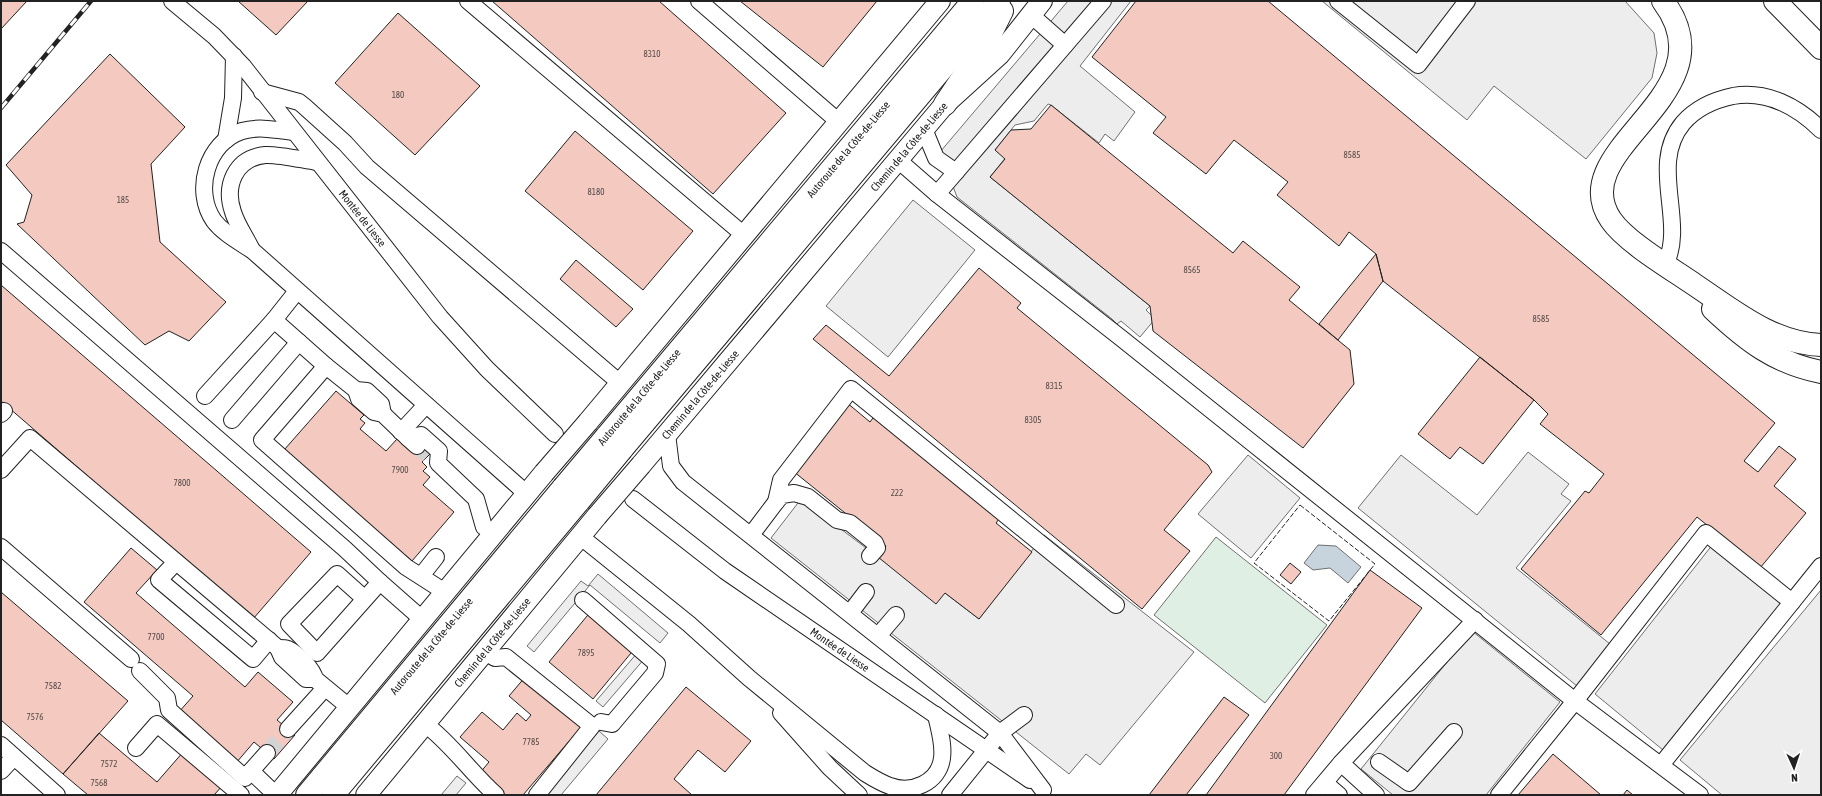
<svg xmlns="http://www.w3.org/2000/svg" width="1822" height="796" viewBox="0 0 1822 796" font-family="'Asap Condensed',sans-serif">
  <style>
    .green { fill: #e0efe3; stroke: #6f6f6f }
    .parking { fill: #ededed; stroke: #6f6f6f }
    .water { fill: #c7d3dd; stroke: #6f6f6f }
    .building { fill: #f3c9c0; stroke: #222 }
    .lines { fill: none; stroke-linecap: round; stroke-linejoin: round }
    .minor-tunnel { stroke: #d3d3d3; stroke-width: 16; stroke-dasharray: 16 8; stroke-linecap: butt }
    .minor-casing { stroke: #222; stroke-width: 18 }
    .major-casing { stroke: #222; stroke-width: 22 }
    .highway-casing { stroke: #222; stroke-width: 24 }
    .minor { stroke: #fff; stroke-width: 16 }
    .major { stroke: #fff; stroke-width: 20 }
    .highway { stroke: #fff; stroke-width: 22 }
    .rail-casing { stroke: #222; stroke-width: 4.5 }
    .rail { stroke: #fff; stroke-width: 3; stroke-dasharray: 9; stroke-linecap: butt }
    .major-bridge-casing { stroke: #222; stroke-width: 22; stroke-linecap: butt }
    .highway-bridge-casing { stroke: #222; stroke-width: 24; stroke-linecap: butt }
    .major-bridge { stroke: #fff; stroke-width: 20 }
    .highway-bridge { stroke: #fff; stroke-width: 22 }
    .fence { stroke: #222; stroke-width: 1; stroke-dasharray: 5 2; stroke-linecap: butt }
    .labels { text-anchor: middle; stroke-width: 3; stroke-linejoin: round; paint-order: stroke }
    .number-label { font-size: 9px; fill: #564c4a }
    .street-label { font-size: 11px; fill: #222; stroke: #fff }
  </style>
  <rect width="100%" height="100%" fill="#fff"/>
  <path class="green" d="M1216 537 1327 625 1265 703 1154 615Z"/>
  <path class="parking" d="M1068 1H1131L1080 66 1135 112 1114 141 1105 134 1099 143 1051 105 1048 104 1034 121 1015 125 995 150 1006 157 990 177 1150 306 1146 310 1155 319 1140 337 1121 321 1117 324 1112 319 957 197 940 152Z
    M1322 1H1625L1654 33 1657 53 1652 78 1586 159 1494 86 1467 120Z
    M913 200 975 250 888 357 826 306Z
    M1528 452 1569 484 1561 494 1571 501 1516 568 1610 644 1577 686 1358 508 1401 455 1477 515Z
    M1248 455 1300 498 1251 558 1198 514Z
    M801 499 878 557 945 593 979 619 1044 535 1194 652 1100 765 1086 754 1069 774 771 538Z
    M1713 544 1783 601 1663 750 1595 694Z
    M598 574 668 633 660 643 590 585 534 652 527 646 581 581 588 586Z
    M1821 590V795H1722L1680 760Z
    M1472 631 1560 702 1486 795H1393L1361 769Z
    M638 652 645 658 603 707 596 701Z
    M599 731 608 739 561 795H546Z
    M457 776 466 783 456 795H441Z"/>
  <path class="water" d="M1318 545 1336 546 1361 567 1348 583 1330 568 1313 570 1304 563Z"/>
  <path class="building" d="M1 1H27L1 29Z
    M238 1H308L276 35Z
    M492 1H659L786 113 713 194Z
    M740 1H877L823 67Z
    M1136 1H1268L1775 423 1744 461 1758 472 1779 446 1796 459 1774 486 1806 513 1760 568 1697 517 1601 635 1521 569 1585 491 1589 493 1604 474 1540 424 1548 414 1534 400 1383 281 1376 254 1349 232 1339 246 1277 195 1288 182 1234 140 1206 174 1153 133 1166 117 1092 57Z
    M398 13 480 86 415 155 335 83Z
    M110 54 185 127 151 164 160 242 226 302 189 341 169 331 145 345 17 224 24 222 32 195 6 165Z
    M1051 105 1233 253 1243 241 1300 287 1289 300 1350 350 1354 384 1303 448 1153 331 1150 306 990 177 1005 159 995 150 1011 130 1031 129Z
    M575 131 693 231 643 290 525 191Z
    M1376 254 1383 281 1338 340 1319 324Z
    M576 260 633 309 616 327 560 279Z
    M979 268 1021 303 1017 308 1208 465 1212 472 1164 530 1190 551 1142 609 813 339 826 325 889 376Z
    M1 285 311 552 253 619 1 401Z
    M1480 357 1534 400 1483 464 1460 447 1450 459 1418 434Z
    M336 391 364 415 360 419 365 423 360 429 386 451 397 439 411 452 420 442 432 452 422 462 427 467 423 471 430 477 423 485 454 512 412 561 284 450Z
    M846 402 870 422 876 414 1002 515 996 523 1032 552 979 619 945 593 936 604 878 557 886 546 793 471Z
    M131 548 157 570 136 593 245 687 258 672 293 702 277 720 295 735 274 759 254 742 236 763 178 713 193 696 84 602Z
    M1290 563 1301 572 1291 584 1280 575Z
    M1370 570 1422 608 1284 795H1206Z
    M1 592 128 701 63 774 1 720Z
    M592 610 636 647 593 699 549 662Z
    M526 676 583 725 523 795H503L479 774 489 762 460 737 482 712 503 730 517 713 526 721 531 715 509 696Z
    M686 687 751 741 725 772 698 750 674 779 692 795H596Z
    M1224 697 1249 715 1186 795H1149Z
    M99 733 157 782 184 751 223 785 214 795H88L63 774Z
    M1553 754 1601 795H1518Z
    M1627 790 1633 795H1623Z"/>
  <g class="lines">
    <path class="minor-tunnel" d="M559 437 629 496
      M417 446 428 455
      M267 753 288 729"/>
    <defs>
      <g id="minor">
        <path id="s1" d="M172 1 214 36 243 66 440 317 487 369 555 434"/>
        <path d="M468 1 744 235"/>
        <path d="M699 1 839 122"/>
        <path d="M1338 1 1418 65 1467 1"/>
        <path d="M1031 15 1065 45"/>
        <path d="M262 92 299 102 304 106 345 143 367 167 620 383"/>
        <path d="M924 129 936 158 956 172"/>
        <path d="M294 132C277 130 259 126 242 131 207 142 193 191 214 221 224 234 240 242 253 251L527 494"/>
        <path d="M226 140 233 98 234 56"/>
        <path d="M898 160 937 194 1121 338 1575 701 1700 795"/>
        <path d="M937 194 1103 1"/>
        <path d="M251 248C245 236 237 225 233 212 224 186 235 158 265 155 278 154 303 160 317 162"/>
        <path d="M1 251 345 549 380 582 422 619"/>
        <path d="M1665 265C1687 222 1648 165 1683 123 1696 108 1714 100 1733 96 1767 90 1798 107 1821 130"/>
        <path d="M274 320 297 291"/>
        <path d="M356 390 359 399 374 412 383 414 408 438"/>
        <path d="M205 396 274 320 326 366"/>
        <path d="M1 414 4 411"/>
        <path d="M383 414 381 404 367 391 356 390 326 366 262 440 406 567 445 592"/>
        <path d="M232 420 299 342"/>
        <path d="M401 432 426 405"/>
        <path d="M667 434 671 466 683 482 1000 733 1043 790"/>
        <path d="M417 446 408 438 421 435 439 451 438 463 476 499 484 527 493 534"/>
        <path d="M1 470 30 438 278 648"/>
        <path id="s2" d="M633 499 725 571 1030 780"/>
        <path d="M776 502 781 480 851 389 1116 605"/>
        <path d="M751 535 776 502 782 495 794 493 808 497 837 520 850 523 875 543 877 548 870 556"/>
        <path d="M581 537 689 624 749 678 865 773C873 778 881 783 890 786 911 794 939 783 942 758 944 744 939 729 936 715"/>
        <path d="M1 547 131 659"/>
        <path d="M176 562 159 580 253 659 269 640"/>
        <path d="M421 576 436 557"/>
        <path d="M365 599 337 574 289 624 317 653 380 582"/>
        <path d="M583 600 657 664 655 673 612 724 601 722"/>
        <path d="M850 613 866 592"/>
        <path d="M878 636 896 615"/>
        <path d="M485 652 495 658 506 657 592 726 537 795"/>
        <path d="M140 671 167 698 169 710 245 778 251 771"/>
        <path d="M315 679H306L282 657 278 648C281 648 285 648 288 649 297 653 313 669 315 679L349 707"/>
        <path d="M781 713 830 768 859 795"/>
        <path d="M425 724C452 744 471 773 496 795"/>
        <path d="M288 729 325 688"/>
        <path d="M1 745 57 795"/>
        <path d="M136 748 157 724 241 795"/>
        <path d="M267 753 251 771 276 795"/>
        <path d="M1379 762 1409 783 1454 732"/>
        <path d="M1341 763 1376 795"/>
        <path d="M1661 765 1821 566"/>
        <path d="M1 771 14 757"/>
        <path d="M1325 783 1339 795"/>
        <path d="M950 795 1000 733 1024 715"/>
        <path d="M1314 795 1341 763 1475 620"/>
        <path d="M1499 795 1575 701 1706 533 1792 602"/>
      </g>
      <g id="major">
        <path d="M588 422 940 1"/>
        <path id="s3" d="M641 465 945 104 1000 54 1042 1"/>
        <path d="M277 795 544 473"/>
        <path id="s4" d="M366 795 597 516"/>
      </g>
      <g id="highway">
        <path d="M1663 1C1734 95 1561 148 1611 220 1626 242 1672 269 1695 285 1734 311 1772 343 1821 345"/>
        <path d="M1775 1 1821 48"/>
        <path d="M945 104 986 43 1002 11"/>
        <path d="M1713 309C1746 340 1775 363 1821 372"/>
        <path id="s5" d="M606 437 973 1"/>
        <path d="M622 449 999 1"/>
        <path id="s6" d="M307 795 563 488"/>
        <path d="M333 795 579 501"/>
      </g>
    </defs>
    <use href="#minor" class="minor-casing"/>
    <use href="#major" class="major-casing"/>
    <use href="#highway" class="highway-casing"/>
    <use href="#minor" class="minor"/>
    <use href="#major" class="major"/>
    <use href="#highway" class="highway"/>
    <defs>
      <path id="rail" d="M1 108 91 1"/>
    </defs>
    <use href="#rail" class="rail-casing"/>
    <use href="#rail" class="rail"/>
    <defs>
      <path id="major-bridge" d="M544 473 588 422
        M597 516 641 465"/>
      <path id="highway-bridge" d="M563 488 606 437
        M579 501 622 449"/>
    </defs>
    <use href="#major-bridge" class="major-bridge-casing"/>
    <use href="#highway-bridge" class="highway-bridge-casing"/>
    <use href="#major-bridge" class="major-bridge"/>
    <use href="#highway-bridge" class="highway-bridge"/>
    <path class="fence" d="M1300 505 1375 564 1329 621 1254 563Z"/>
  </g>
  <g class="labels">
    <g class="number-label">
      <text x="652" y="57">8310</text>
      <text x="398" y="98">180</text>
      <text x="1352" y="158">8585</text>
      <text x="596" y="195">8180</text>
      <text x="123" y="203">185</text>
      <text x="1192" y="273">8565</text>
      <text x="1541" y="322">8585</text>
      <text x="1054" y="389">8315</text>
      <text x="1033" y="423">8305</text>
      <text x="400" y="473">7900</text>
      <text x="182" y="486">7800</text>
      <text x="897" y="496">222</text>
      <text x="156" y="640">7700</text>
      <text x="586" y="656">7895</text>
      <text x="53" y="689">7582</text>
      <text x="35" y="720">7576</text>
      <text x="531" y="745">7785</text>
      <text x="1276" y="759">300</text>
      <text x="109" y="767">7572</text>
      <text x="99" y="786">7568</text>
    </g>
    <g class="street-label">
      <text dy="4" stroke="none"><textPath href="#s3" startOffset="416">Chemin de la Côte-de-Liesse</textPath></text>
      <text dy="4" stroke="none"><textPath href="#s5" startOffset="376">Autoroute de la Côte-de-Liesse</textPath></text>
      <text dy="4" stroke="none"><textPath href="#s1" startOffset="290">Montée de Liesse</textPath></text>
      <text dy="4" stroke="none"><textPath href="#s3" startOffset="92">Chemin de la Côte-de-Liesse</textPath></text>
      <text transform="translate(639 397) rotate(-50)" y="4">Autoroute de la Côte-de-Liesse</text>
      <text dy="4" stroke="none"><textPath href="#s4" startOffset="198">Chemin de la Côte-de-Liesse</textPath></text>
      <text dy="4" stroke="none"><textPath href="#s6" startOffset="194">Autoroute de la Côte-de-Liesse</textPath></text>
      <text dy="4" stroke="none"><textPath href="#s2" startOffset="256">Montée de Liesse</textPath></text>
    </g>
  </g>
  <rect width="1822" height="796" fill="none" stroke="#222222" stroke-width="4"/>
  <g transform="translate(1794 768) rotate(177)" stroke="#ffffff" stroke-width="3" paint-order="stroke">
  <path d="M0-3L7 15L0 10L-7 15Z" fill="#222222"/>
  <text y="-6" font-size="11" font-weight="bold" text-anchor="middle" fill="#222222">N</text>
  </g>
</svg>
